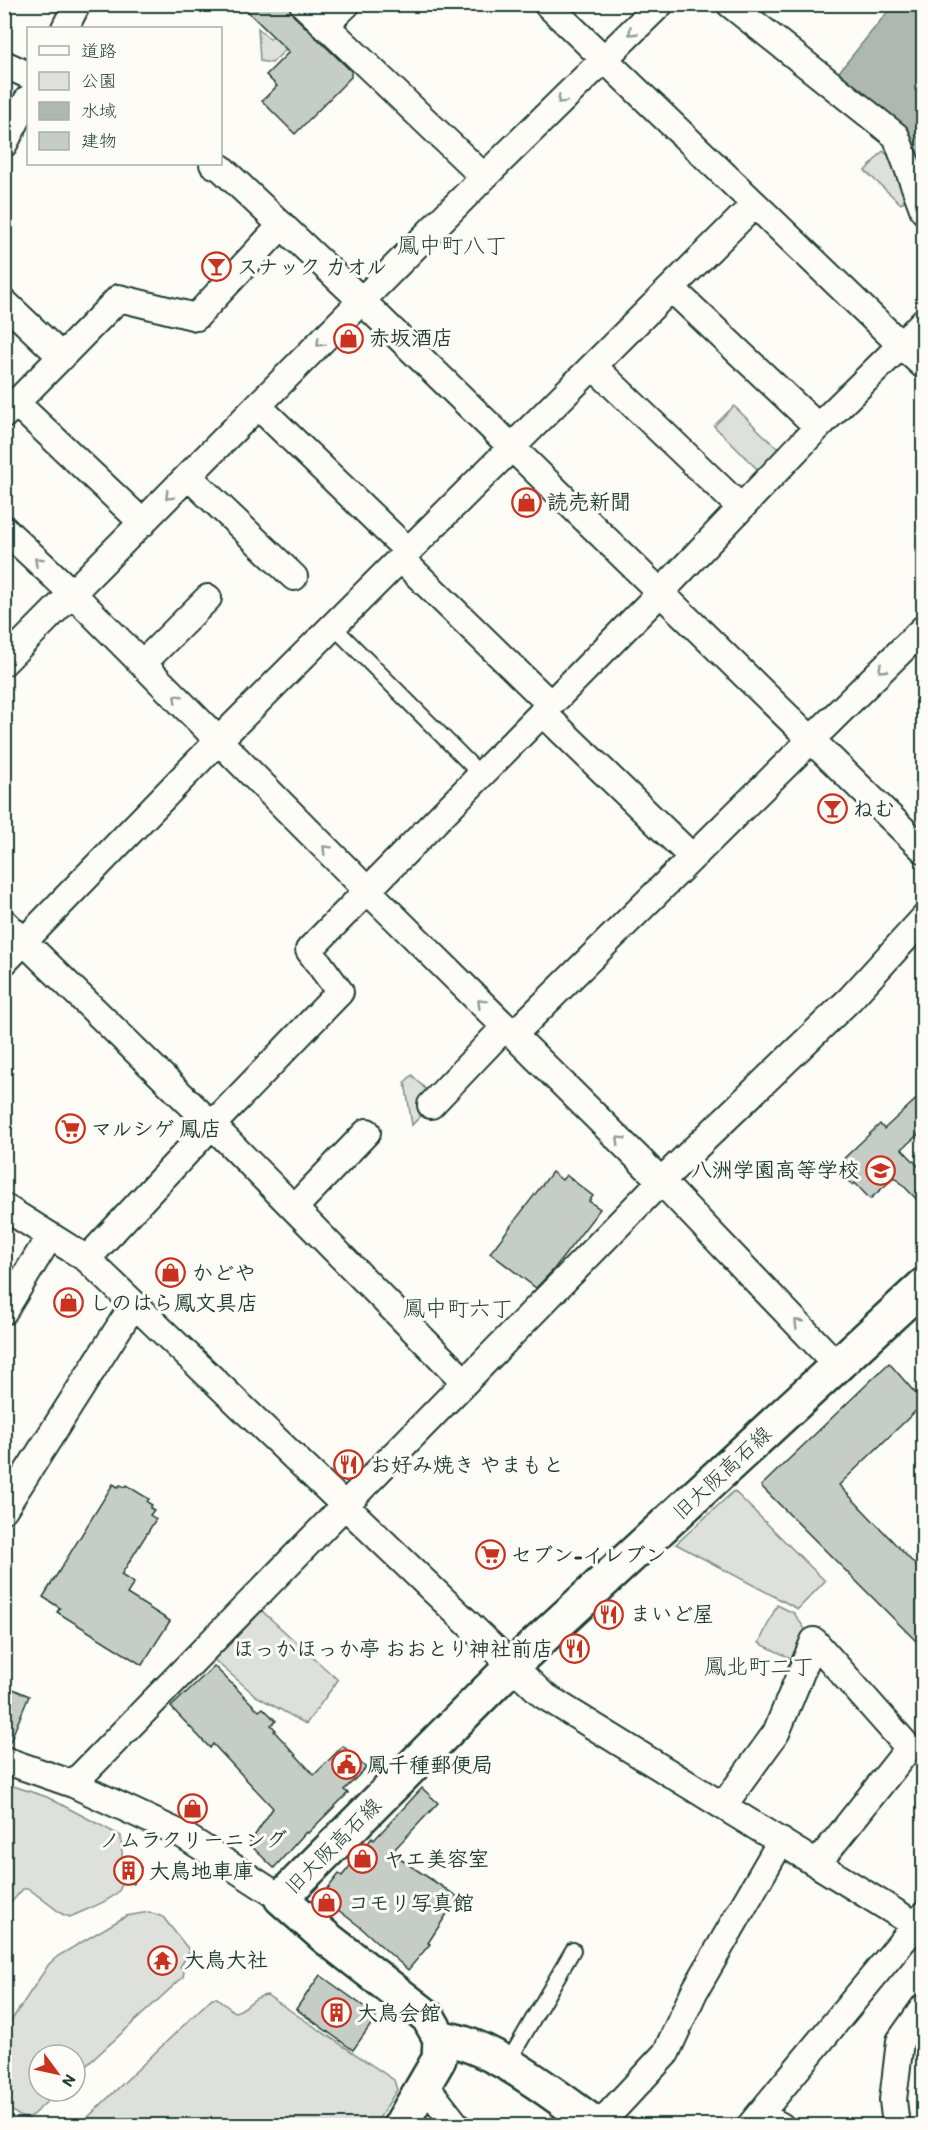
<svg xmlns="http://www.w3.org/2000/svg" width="928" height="2130" viewBox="0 0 928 2130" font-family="Itim,'Klee One',sans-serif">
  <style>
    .green { fill: #dde0db; stroke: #7e8e88; stroke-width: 1.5 }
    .water { fill: #aeb8b1; stroke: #75877f; stroke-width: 1.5 }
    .building { fill: #c6cdc7; stroke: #1f3d34; stroke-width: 1.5 }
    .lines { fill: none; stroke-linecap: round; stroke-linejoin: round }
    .lane-casing { stroke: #1f3d34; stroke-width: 18 }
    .street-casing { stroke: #1f3d34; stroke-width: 30 }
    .secondary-casing { stroke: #1f3d34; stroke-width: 38 }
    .primary-casing { stroke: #1f3d34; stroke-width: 38 }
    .lane { stroke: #fdfcf7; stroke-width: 14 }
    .street { stroke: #fdfcf7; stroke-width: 26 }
    .secondary { stroke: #fdfcf7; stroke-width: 33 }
    .primary { stroke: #fdfcf7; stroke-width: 33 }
    .oneway { stroke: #8e9c96 }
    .labels { text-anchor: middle; stroke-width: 6; stroke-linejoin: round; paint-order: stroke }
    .poi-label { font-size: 21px; font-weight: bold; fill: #1f3d34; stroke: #fdfcf7; text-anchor: start }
    .street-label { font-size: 21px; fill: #1f3d34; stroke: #fdfcf7 }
    .neighbourhood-label { font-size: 22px; fill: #1f3d34; stroke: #fdfcf7 }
  </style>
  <rect width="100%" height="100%" fill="#fdfcf7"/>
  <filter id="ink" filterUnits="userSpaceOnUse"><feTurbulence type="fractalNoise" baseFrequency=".0167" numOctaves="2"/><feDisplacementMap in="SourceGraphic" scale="12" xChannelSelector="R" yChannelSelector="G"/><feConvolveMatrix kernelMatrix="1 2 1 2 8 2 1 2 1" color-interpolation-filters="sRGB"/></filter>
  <g filter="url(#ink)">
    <path class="green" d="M299 11 312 24 272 63 260 61 258 28 270 39Z
      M883 151 902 167 913 192 901 204 865 171Z
      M734 406 781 452 761 473 714 426Z
      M412 1075 431 1095 427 1109 412 1125 405 1082Z
      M734 1491 825 1581 798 1609 676 1544Z
      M777 1605 794 1613 807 1632 794 1660 759 1643Z
      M262 1611 338 1680 306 1724 256 1696 213 1659Z
      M4 1783 47 1797 121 1836C121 1849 126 1877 120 1889 115 1900 82 1911 70 1917L62 1914 29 1889H23L8 1906H5Z
      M149 1912 163 1917 190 1951 180 1967 184 1972 183 1977 75 2076V2055H39V2091H59L29 2118 21 2117 5 2106V2030L49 1964 58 1956 126 1916Z
      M267 1995 394 2080 397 2090 375 2125H82L85 2120 212 1998H217L234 2012C248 2010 251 1996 267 1995Z"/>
    <path class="water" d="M893 5H923V179L902 126 839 72Z"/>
    <path class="building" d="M240 4H288L293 15 351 71V77L295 134 262 101 277 86 266 75 289 52Z
      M924 1092V1129L902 1149 924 1172V1207L895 1177 870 1199 855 1183 853 1185 840 1172 842 1170 837 1165 880 1124 884 1129Z
      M552 1172 562 1180 566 1175 593 1196 589 1201 600 1209 554 1269 536 1288 490 1253Z
      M889 1363 924 1403 839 1485 924 1574V1649L761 1486Z
      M113 1484 118 1487 120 1485 125 1487 126 1485 149 1499 147 1502 152 1505 150 1508 154 1510 150 1515 156 1519 121 1575 134 1583 127 1594 170 1621 142 1665 57 1612 60 1608 43 1597Z
      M214 1666 259 1711 263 1708 276 1721 271 1725 276 1730 274 1731 314 1775 343 1746 366 1768 344 1790 348 1793 308 1833 306 1832 274 1868 249 1844 273 1808 213 1744 210 1748 171 1707Z
      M4 1685 29 1696 8 1746 4 1745Z
      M422 1788 438 1803 391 1853 458 1897 428 1943 430 1944 408 1970 359 1926 321 1897 339 1874 342 1876 372 1838 374 1840Z
      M122 1858 141 1867 133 1884 115 1875Z
      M320 1975 377 2016 353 2050 296 2009Z"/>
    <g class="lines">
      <defs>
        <path id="lane" d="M333 626 481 775
          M507 2064 573 1950"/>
        <path id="street" d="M303 4 484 177
          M730 4 896 136 924 211
          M324 26 347 4
          M65 28 77 4
          M4 64 28 75
          M4 144 28 99
          M213 164 221 168 362 301 924 850
          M671 288 818 427
          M4 302 62 357
          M924 321 901 345 924 366
          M593 366 740 507
          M16 403 143 523
          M258 406 408 551
          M4 415 119 298 196 317 282 225
          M188 476 294 577
          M4 529 72 593 367 890 661 1181 838 1366
          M401 559 550 704
          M4 662 484 177 660 4
          M143 663 208 598
          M542 712 692 857
          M4 922 212 1125 464 1381
          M4 962 219 740 754 205
          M513 1035 924 628
          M431 1105 505 1027
          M4 1207 87 1259 543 1695 924 1930
          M294 1208 367 1132
          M87 1259 212 1125 340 992 309 950 661 592 818 427 901 345 547 4
          M4 1311 50 1236
          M4 1509 134 1304
          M4 1760 73 1784 183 1835 281 1898
          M73 1784 661 1181 850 999 924 918
          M723 1806 776 1733 814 1641 909 1748 817 1864
          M425 2085 457 2126
          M760 2115 781 2126
          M598 2126 666 2053 694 1992 781 1841
          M750 2126 924 1915
          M896 2126 893 2100 900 2041 924 2007"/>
        <path id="secondary" d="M440 2038C491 2043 555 2096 598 2126"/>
        <path id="primary" d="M400 2126 439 2059 440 2038 428 2017 324 1936 281 1898 513 1665 924 1285"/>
      </defs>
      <use href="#lane" class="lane-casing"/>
      <use href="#street" class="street-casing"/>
      <use href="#secondary" class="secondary-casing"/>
      <use href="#primary" class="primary-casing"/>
      <use href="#lane" class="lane"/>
      <use href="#street" class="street"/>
      <use href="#secondary" class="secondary"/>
      <use href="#primary" class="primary"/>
    </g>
    <defs><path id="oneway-chevron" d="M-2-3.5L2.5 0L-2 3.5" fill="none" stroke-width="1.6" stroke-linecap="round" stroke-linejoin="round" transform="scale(1.5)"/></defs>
    <g class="oneway">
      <use href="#oneway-chevron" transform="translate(632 32) rotate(136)"/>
      <use href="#oneway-chevron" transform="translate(561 100) rotate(135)"/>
      <use href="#oneway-chevron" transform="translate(320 343) rotate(135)"/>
      <use href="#oneway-chevron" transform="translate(169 496) rotate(135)"/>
      <use href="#oneway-chevron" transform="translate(38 561) rotate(-137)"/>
      <use href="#oneway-chevron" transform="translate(882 669) rotate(136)"/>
      <use href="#oneway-chevron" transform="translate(177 698) rotate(-135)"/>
      <use href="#oneway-chevron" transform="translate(326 849) rotate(-135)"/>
      <use href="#oneway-chevron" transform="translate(481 1003) rotate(-135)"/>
      <use href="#oneway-chevron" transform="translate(620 1140) rotate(-135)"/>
      <use href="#oneway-chevron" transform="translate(798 1323) rotate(-134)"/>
    </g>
  </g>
  <defs>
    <symbol id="bar-ring" viewBox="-11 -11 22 22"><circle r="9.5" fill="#fdfcf7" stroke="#c8321e" stroke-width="1.5"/><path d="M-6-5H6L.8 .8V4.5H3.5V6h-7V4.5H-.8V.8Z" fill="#c8321e"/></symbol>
    <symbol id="shop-ring" viewBox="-11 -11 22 22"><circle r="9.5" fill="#fdfcf7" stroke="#c8321e" stroke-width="1.5"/><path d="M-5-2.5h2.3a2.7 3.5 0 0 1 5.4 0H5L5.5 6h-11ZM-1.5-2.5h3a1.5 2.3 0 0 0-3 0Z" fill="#c8321e"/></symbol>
    <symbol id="supermarket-ring" viewBox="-11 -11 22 22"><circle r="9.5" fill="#fdfcf7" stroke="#c8321e" stroke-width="1.5"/><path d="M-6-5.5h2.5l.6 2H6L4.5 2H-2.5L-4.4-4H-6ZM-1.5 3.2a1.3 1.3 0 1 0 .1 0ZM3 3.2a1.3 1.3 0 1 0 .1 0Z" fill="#c8321e"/></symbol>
    <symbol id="school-ring" viewBox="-11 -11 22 22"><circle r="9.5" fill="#fdfcf7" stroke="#c8321e" stroke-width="1.5"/><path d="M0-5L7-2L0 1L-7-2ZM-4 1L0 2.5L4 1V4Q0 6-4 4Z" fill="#c8321e"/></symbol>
    <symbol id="restaurant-ring" viewBox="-11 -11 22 22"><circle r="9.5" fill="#fdfcf7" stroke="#c8321e" stroke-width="1.5"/><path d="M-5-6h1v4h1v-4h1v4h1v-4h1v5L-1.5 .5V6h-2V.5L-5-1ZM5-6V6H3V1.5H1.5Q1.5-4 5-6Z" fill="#c8321e"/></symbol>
    <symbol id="civic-ring" viewBox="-11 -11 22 22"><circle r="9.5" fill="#fdfcf7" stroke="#c8321e" stroke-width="1.5"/><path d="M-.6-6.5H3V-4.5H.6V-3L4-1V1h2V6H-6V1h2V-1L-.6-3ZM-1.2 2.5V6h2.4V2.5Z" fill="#c8321e"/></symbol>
    <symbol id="building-ring" viewBox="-11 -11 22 22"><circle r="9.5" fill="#fdfcf7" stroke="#c8321e" stroke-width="1.5"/><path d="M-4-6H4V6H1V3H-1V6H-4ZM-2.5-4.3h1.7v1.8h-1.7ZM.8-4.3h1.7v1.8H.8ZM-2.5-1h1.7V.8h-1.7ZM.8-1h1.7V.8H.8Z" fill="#c8321e"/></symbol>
    <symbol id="temple-ring" viewBox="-11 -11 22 22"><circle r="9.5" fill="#fdfcf7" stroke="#c8321e" stroke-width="1.5"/><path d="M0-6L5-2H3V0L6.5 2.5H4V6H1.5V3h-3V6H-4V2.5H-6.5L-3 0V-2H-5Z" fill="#c8321e"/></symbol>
  </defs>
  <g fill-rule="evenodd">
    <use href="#bar-ring" x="200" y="250" width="33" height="33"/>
    <use href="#shop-ring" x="332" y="322" width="33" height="33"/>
    <use href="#shop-ring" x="510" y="486" width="33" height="33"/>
    <use href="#bar-ring" x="816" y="792" width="33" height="33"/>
    <use href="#supermarket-ring" x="54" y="1112" width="33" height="33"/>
    <use href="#school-ring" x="864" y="1154" width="33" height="33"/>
    <use href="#shop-ring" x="154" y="1256" width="33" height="33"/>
    <use href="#shop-ring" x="52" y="1286" width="33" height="33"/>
    <use href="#restaurant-ring" x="332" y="1448" width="33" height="33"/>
    <use href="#supermarket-ring" x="474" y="1538" width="33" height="33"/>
    <use href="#restaurant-ring" x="592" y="1598" width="33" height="33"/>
    <use href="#restaurant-ring" x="558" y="1632" width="33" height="33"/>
    <use href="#civic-ring" x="330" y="1748" width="33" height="33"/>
    <use href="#shop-ring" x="176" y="1792" width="33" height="33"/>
    <use href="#shop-ring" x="346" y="1842" width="33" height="33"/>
    <use href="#building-ring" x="112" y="1854" width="33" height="33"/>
    <use href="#shop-ring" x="310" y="1886" width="33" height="33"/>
    <use href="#temple-ring" x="146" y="1944" width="33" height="33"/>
    <use href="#building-ring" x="320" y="1996" width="33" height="33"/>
  </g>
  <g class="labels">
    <g class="poi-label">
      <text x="237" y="274">スナック カオル</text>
      <text x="369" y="345">赤坂酒店</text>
      <text x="547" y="509">読売新聞</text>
      <text x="853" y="816">ねむ</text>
      <text x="91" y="1136">マルシゲ 鳳店</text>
      <text x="859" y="1177" text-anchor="end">八洲学園高等学校</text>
      <text x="192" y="1280">かどや</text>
      <text x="90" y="1310">しのはら鳳文具店</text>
      <text x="370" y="1472">お好み焼き やまもと</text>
      <text x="511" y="1562">セブン-イレブン</text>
      <text x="630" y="1621">まいど屋</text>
      <text x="553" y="1656" text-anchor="end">ほっかほっか亭 おおとり神社前店</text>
      <text x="367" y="1772">鳳千種郵便局</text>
      <text x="193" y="1847" text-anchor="middle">ノムラクリーニング</text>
      <text x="384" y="1866">ヤエ美容室</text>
      <text x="149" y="1878">大鳥地車庫</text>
      <text x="348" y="1910">コモリ写真館</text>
      <text x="184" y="1967">大鳥大社</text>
      <text x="357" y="2020">大鳥会館</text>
    </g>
    <g class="street-label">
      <text transform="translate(722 1473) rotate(-43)" y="7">旧大阪高石線</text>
      <text transform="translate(333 1846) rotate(-45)" y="7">旧大阪高石線</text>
    </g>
    <g class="neighbourhood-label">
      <text x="452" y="253">鳳中町八丁</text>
      <text x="458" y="1316">鳳中町六丁</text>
      <text x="759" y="1674">鳳北町二丁</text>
    </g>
  </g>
  <rect width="928" height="2130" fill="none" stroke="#fdfcf7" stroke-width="24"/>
  <rect x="12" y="12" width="904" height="2106" fill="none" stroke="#1f3d34" stroke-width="2" filter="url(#ink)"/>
  <rect x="27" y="27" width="195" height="138" fill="#fdfcf7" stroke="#a4b0a9" stroke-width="1.5"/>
  <rect x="39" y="46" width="30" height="9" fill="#fdfcf7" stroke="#a4b0a9" stroke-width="1.5"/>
  <text x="81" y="57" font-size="18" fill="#1f3d34">道路</text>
  <rect x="39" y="72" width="30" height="18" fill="#dde0db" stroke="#a4b0a9" stroke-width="1.5"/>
  <text x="81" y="87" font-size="18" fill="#1f3d34">公園</text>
  <rect x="39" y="102" width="30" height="18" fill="#aeb8b1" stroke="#a4b0a9" stroke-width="1.5"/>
  <text x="81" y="117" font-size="18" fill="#1f3d34">水域</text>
  <rect x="39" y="132" width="30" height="18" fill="#c6cdc7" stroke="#a4b0a9" stroke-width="1.5"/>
  <text x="81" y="147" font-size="18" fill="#1f3d34">建物</text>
  <g transform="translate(57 2073) rotate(123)"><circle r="28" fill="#fdfcf7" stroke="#a4b0a9" stroke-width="1.5"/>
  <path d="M0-4.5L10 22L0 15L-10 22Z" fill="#c8321e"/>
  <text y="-9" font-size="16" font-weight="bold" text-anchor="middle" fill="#1f3d34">N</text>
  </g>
</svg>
